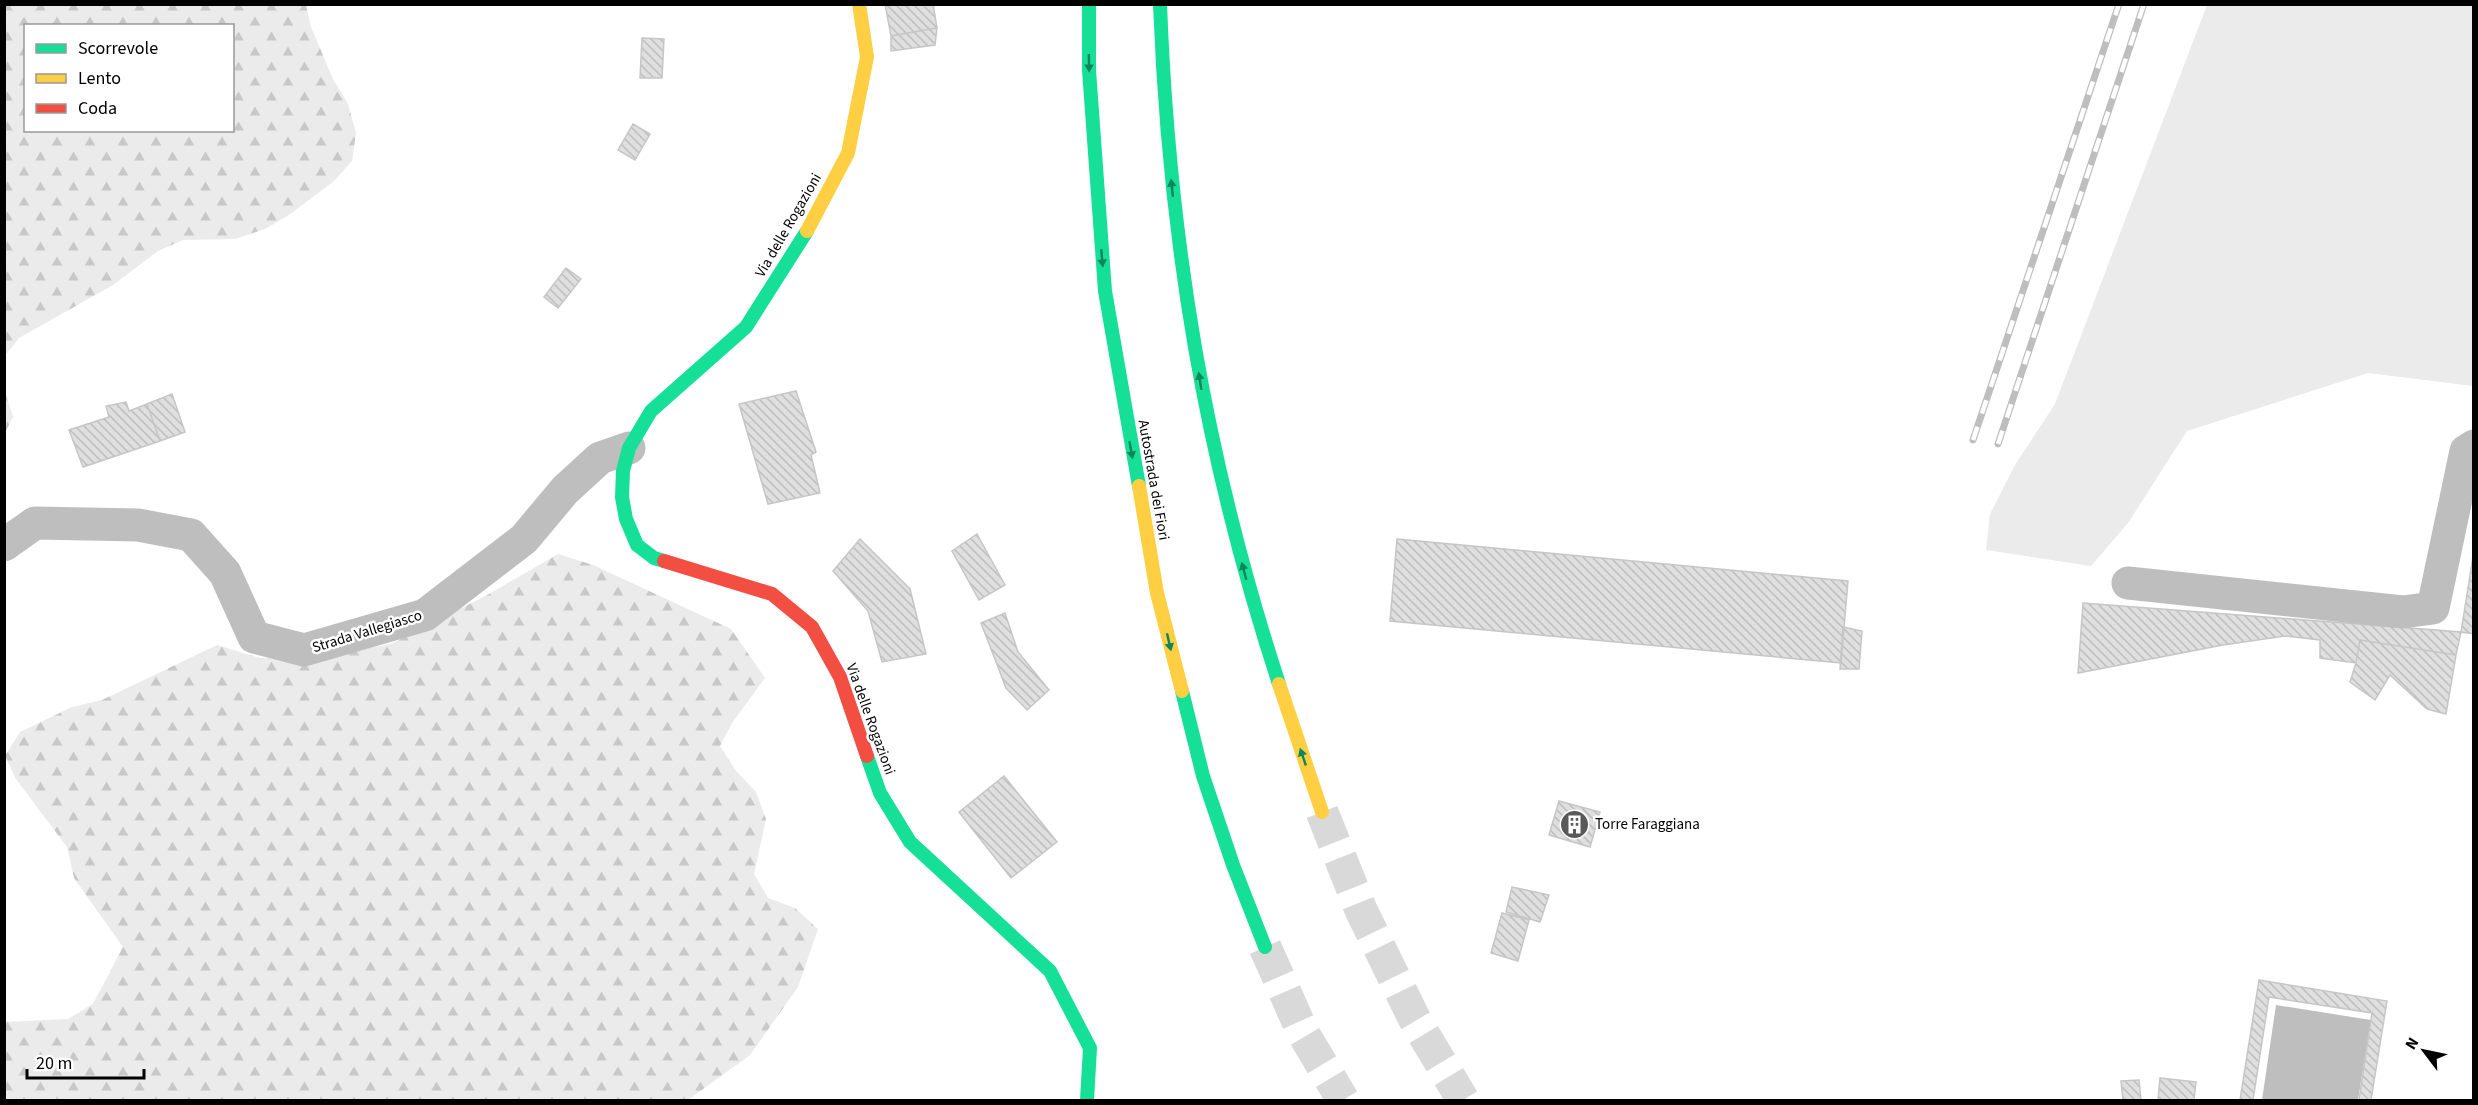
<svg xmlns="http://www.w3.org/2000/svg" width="2478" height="1105" viewBox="0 0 2478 1105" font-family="'Source Sans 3',sans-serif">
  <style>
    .green { fill: #ebebeb }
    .forest { fill: url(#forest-firs); fill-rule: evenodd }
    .water { fill: #bebebe }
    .building { fill: url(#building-back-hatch); stroke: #c6c6c6; stroke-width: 1.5 }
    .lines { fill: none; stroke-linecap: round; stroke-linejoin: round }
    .highway-tunnel { stroke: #d9d9d9; stroke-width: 33; stroke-dasharray: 33 16; stroke-linecap: butt }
    .street { stroke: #bebebe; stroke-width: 33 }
    .fast { stroke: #16e098; stroke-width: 14 }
    .slow { stroke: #ffcf43; stroke-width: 14 }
    .jam { stroke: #f24e42; stroke-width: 14 }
    .rail-casing { stroke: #bebebe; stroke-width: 7 }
    .rail { stroke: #fff; stroke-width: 4.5; stroke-dasharray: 14; stroke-linecap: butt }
    .oneway { fill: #0d865b }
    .labels { text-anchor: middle; stroke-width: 5; stroke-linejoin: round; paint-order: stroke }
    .street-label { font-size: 15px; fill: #000; stroke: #fff }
    .poi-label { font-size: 15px; fill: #000; stroke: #fff; text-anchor: start }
  </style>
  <defs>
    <pattern id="forest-firs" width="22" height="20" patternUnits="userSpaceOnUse" patternTransform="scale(1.5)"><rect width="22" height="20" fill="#ebebeb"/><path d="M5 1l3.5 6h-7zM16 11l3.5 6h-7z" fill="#c8c8c8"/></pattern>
    <pattern id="building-back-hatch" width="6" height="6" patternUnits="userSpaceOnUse" patternTransform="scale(1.5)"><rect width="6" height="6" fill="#dfdfdf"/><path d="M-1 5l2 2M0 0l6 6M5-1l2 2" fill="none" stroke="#bebebe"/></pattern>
  </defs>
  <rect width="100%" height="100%" fill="#fff"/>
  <path class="green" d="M2207 5H2473V386L2368 373 2187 431 2128 523 2091 566 1986 550 1990 514 2015 465 2055 404Z"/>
  <path class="forest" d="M5 4 306 5 311 27 333 79 348 104 356 133 352 161 334 181 289 215 265 229 235 239 183 240 158 251 113 285 19 338 5 356ZM26 26H232V130H26Z
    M5 392 13 417 5 433H4Z
    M558 554 593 565 731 629 765 678 732 723 720 746 736 771 756 792 766 819 754 874 768 898 795 908 818 929 798 987 750 1055 688 1100H5V1022L68 1019 93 1004 123 947 74 878 67 847 16 779 5 756 20 732 72 707 102 700 217 645 260 658H314L391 644 489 594Z"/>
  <path class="water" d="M2276 1005 2371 1020 2358 1100H2262Z"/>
  <path class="building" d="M885 4H933L937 28 891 36Z
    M937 28 935 45 891 51V36Z
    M642 38 664 39 662 78H640Z
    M633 124 650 134 635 160 618 150Z
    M566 268 581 279 558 308 544 297Z
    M796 391 816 452 811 455 820 493 768 504 739 404Z
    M172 394 185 432 160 441 147 404Z
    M126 402 129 411 147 404 160 441 83 467 69 430 109 417 106 406Z
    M977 534 1005 585 979 600 952 551Z
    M860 539 910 589 926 654 882 662 868 611 833 571Z
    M1397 539 1848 581 1841 663 1390 621Z
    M2474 550V634L2461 632Z
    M2083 603 2461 632 2456 655 2360 640 2356 663 2320 658V640L2285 636 2223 645 2078 673Z
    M1005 613 1018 652 1049 690 1027 710 1006 688 981 623Z
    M1843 627 1862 631 1859 669H1840Z
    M2360 640 2456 655 2446 714 2427 709 2390 675 2375 700 2350 682 2356 663Z
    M1004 776 1057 842 1011 878 959 812Z
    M1559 801 1600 812 1590 847 1549 835Z
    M1512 887 1549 895 1540 922 1506 912Z
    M1502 913 1529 920 1518 961 1491 953Z
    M2259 980 2387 1001 2371 1100H2359L2372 1013 2269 997 2253 1100H2240Z
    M2160 1078 2196 1082 2194 1100H2158Z
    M2139 1080 2141 1100H2123L2121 1081Z"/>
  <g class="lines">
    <path class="highway-tunnel" d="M1322 812 1361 910 1415 1020 1463 1100
      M1265 947 1303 1033 1343 1100"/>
    <path class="street" d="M4 545 35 523 138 525 191 535 225 573 254 637 304 650 425 615 524 539 565 490 600 458 629 448
      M2128 583 2403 612 2433 608 2466 451 2474 446"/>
    <path class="fast" d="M1089 4V70L1105 291 1139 486
      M1160 4C1169 242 1205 457 1279 684
      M664 561 654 558 637 545 626 519 622 497 623 471 629 448 651 411 746 327 807 231
      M1182 691 1203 776 1233 865 1265 947
      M867 756 880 793 910 842 1050 971 1090 1048 1087 1100"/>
    <path class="slow" d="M807 231 848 153 867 57 859 4
      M1139 486 1157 593 1182 691
      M1279 684 1322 812"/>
    <path class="jam" d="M664 561 772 594 812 627 840 677 867 756"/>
    <defs>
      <path id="rail" d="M1973 440 2119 4
        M1998 444 2144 4"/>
    </defs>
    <use href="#rail" class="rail-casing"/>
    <use href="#rail" class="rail"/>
  </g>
  <defs><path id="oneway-solid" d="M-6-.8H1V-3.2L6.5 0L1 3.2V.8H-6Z" transform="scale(1.5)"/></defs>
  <g class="oneway">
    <use href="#oneway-solid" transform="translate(1089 63) rotate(89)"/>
    <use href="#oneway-solid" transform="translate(1172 188) rotate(-96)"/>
    <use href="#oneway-solid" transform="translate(1102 258) rotate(85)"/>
    <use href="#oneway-solid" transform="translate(1200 381) rotate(-99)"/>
    <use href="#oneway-solid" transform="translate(1131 450) rotate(80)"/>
    <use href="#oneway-solid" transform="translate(1244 571) rotate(-105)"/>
    <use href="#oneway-solid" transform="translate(1169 642) rotate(77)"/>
    <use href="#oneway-solid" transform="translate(1303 757) rotate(-109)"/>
  </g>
  <defs>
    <symbol id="building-disc" viewBox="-11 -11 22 22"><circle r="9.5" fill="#595959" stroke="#fff"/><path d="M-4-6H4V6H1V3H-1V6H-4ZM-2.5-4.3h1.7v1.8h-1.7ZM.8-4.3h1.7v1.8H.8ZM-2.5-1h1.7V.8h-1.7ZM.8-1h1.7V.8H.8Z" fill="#fff"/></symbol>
  </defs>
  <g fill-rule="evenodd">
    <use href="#building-disc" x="1558" y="808" width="33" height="33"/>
  </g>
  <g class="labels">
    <g class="street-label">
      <text transform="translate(788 225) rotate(-60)" y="5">Via delle Rogazioni</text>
      <text transform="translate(1154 480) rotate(80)" y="5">Autostrada dei Fiori</text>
      <text transform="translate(367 631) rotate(-17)" y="5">Strada Vallegiasco</text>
      <text transform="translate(871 719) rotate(70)" y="5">Via delle Rogazioni</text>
    </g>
    <g class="poi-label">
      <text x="1595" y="829">Torre Faraggiana</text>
    </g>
  </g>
  <rect width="2478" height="1105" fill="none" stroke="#000000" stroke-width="12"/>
  <rect x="24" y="24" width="210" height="108" fill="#ffffff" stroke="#999999" stroke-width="1.5"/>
  <rect x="36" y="44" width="30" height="9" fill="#16e098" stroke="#999999" stroke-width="1.5"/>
  <text x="78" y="54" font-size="18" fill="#000000">Scorrevole</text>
  <rect x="36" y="74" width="30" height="9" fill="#ffcf43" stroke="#999999" stroke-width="1.5"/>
  <text x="78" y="84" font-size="18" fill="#000000">Lento</text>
  <rect x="36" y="104" width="30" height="9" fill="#f24e42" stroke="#999999" stroke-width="1.5"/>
  <text x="78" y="114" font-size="18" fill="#000000">Coda</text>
  <g transform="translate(2424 1051) rotate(302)" stroke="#ffffff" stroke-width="4.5" paint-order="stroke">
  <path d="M0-4.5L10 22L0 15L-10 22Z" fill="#000000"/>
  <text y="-9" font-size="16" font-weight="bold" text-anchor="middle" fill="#000000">N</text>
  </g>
  <path d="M27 1069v9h117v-9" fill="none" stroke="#000000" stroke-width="3"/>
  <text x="36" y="1069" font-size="18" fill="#000000" stroke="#ffffff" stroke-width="4.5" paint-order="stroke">20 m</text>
</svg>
